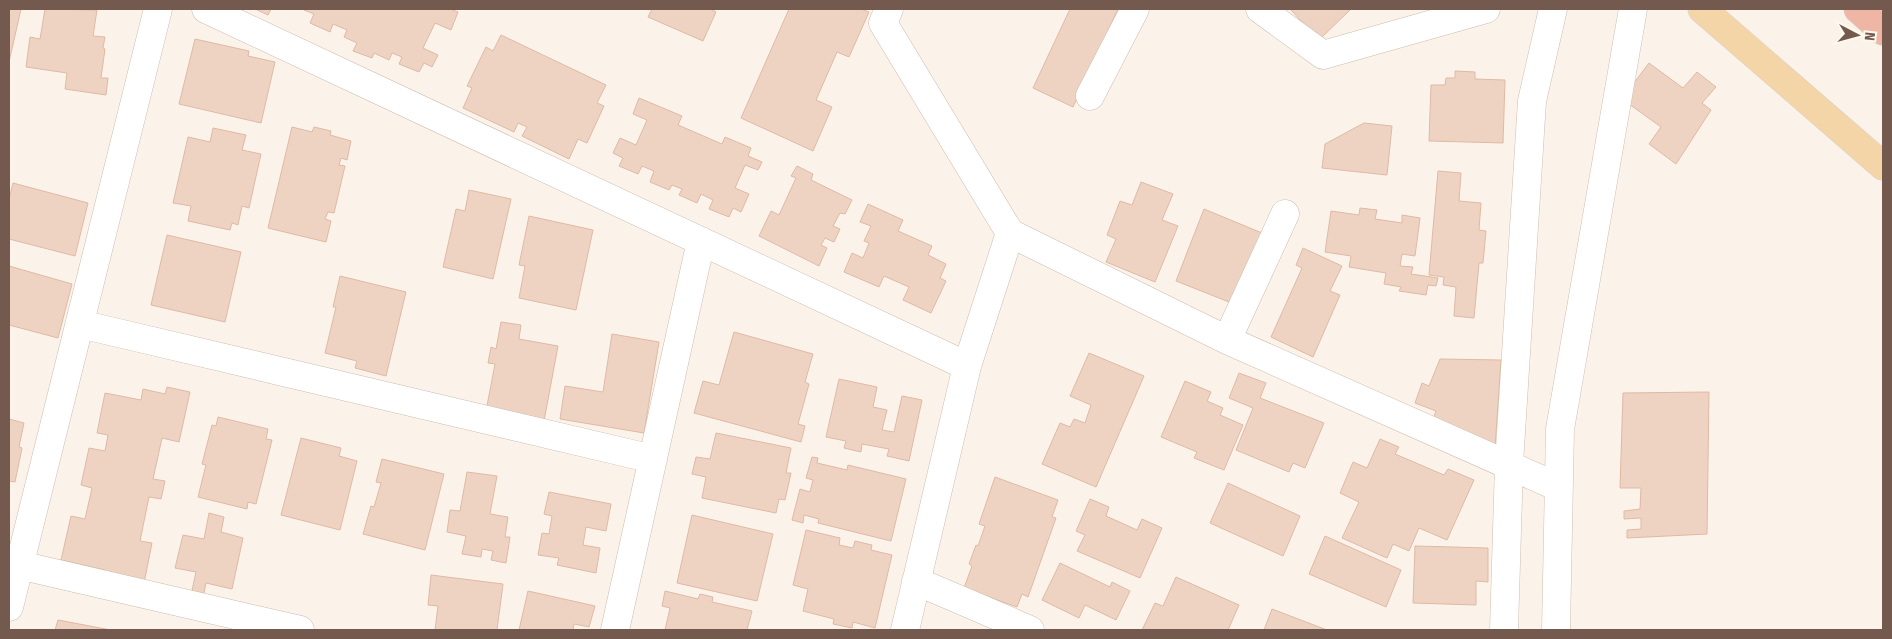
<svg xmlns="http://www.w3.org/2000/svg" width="1892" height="639" viewBox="0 0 1892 639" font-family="'Fira Sans Condensed',sans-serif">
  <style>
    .building { fill: #eed3c3; stroke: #e0b9a4 }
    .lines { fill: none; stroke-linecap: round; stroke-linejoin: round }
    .street-casing { stroke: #cdbbb0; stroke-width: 29 }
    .secondary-casing { stroke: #d1bdb0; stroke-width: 29 }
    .primary-casing { stroke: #d8d1cd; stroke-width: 29 }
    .highway-casing { stroke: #d8d1cd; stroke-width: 29 }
    .street { stroke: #fff; stroke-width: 28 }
    .secondary { stroke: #fff; stroke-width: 28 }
    .primary { stroke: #f4d5a7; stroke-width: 28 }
    .highway { stroke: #f0b6a5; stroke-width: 28 }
  </style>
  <rect width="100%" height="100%" fill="#fbf3e9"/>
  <path class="building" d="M9 9H21L9 62Z
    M45 9 97 10 93 36 105 37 103 48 105 49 101 78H108L106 95 65 89 67 73 26 67 30 37 40 39Z
    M255 9H271L268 15Z
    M305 9H450L458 12 451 30 435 23 423 48 438 55 432 67 424 63 419 72 399 64 402 57 392 53 389 60 374 53 372 58 353 51 357 43 344 37 347 30 333 24 330 32 310 23 314 14 304 10Z
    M652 9H710L716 12 703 41 648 17Z
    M789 9H861L869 12 849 57 837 52 816 100 832 107 813 151 741 118Z
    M1070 9H1118L1073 107 1033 88Z
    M1290 9H1351L1319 40Z
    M501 35 606 85 597 103 604 106 587 143 578 139 569 159 522 136 527 127 518 123 514 132 463 108 472 88 467 86 486 47 493 51Z
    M195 39 249 51 248 56 275 62 261 123 179 104Z
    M1649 63 1683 88 1697 72 1716 87 1702 103 1711 110 1676 164 1649 144 1661 127 1622 99Z
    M1455 71 1475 72V79L1505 80 1503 143 1429 141 1431 85H1445L1446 78H1455Z
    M639 98 682 116 678 125 722 144 725 137 751 148 748 156 762 162 758 170 745 165 735 188 749 194 741 212 733 208 729 217 709 209 713 200 701 194 697 203 679 195 682 189 672 185 669 190 650 182 654 171 642 166 638 174 619 166 623 158 613 153 620 138 636 145 647 120 633 114Z
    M1364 123 1392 126 1387 175 1322 168 1325 144Z
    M292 127 312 132 314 127 331 131 330 135 351 141 347 160 341 158 339 165 345 166 334 213 328 212 325 219 331 221 326 242 268 228Z
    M213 128 246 135 242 150 261 154 249 208 242 206 238 225 232 223 230 230 188 221 191 206 173 203 188 137 210 142Z
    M797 166 813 174 811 180 852 200 845 214 840 213 833 226 840 229 834 242 825 238 821 245 827 248 819 266 759 236 771 211 779 215 796 178 791 176Z
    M1438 171 1461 173 1459 201 1481 203 1479 230 1486 231 1483 263H1479L1474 318 1454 316 1456 287 1443 285 1444 277 1429 275Z
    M1141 182 1173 194 1162 220 1178 226 1155 282 1106 262 1116 239 1107 235 1120 201 1132 205Z
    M13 183 88 203 75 256 9 239V199Z
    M469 190 511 199 493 279 443 267 456 209 465 211Z
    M868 204 903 220 898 231 932 246 928 255 946 264 940 278 946 281 931 313 903 300 909 287 884 276 879 287 844 272 852 253 863 258 869 243 864 241 871 226 860 222Z
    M1360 208 1377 210 1375 219 1402 223V215L1420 218 1415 256 1402 254 1400 266 1413 267 1411 274 1438 278 1436 286 1428 285 1426 295 1399 291 1401 287 1384 284 1386 273 1349 267 1351 256 1325 252 1331 211 1359 215Z
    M1204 209 1262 233 1234 304 1176 281Z
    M529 216 593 230 576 310 519 298 525 266 519 265Z
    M167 235 241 252 225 322 151 305Z
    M1303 248 1342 266 1330 291 1340 295 1313 357 1271 337 1302 268 1296 265Z
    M9 266 72 284 58 338 9 325Z
    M340 276 406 292 386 376 355 368 357 361 325 353 336 307H333Z
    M501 322 521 325 519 339 558 346 544 421 486 411 495 364 488 363 491 347 496 349Z
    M734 332 813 354 805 382 809 384 798 424 805 426 801 442 694 413 703 381 719 385Z
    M612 334 659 342 644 433 560 419 565 386 603 392Z
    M1089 353 1144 376 1096 487 1042 464 1060 423 1070 427 1074 419 1085 423 1091 405 1070 396Z
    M1440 359 1501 360 1495 448 1432 422 1436 411 1415 403 1422 383 1429 386Z
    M1239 373 1266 383 1260 398 1324 423 1305 468 1293 463 1289 472 1236 450 1253 408 1229 398Z
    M839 379 877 387 873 407 887 410 882 430 894 432 902 396 922 400 909 461 887 456 889 449 862 444 861 452 844 448 846 441 826 437Z
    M1185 381 1211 392 1207 401 1223 408 1220 415 1243 425 1224 470 1194 458 1197 452 1161 437Z
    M167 387 190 392 179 442 162 438 153 479 165 481 161 499 149 497 140 541 152 543 143 588 104 577 105 570 61 560 71 516 85 519 92 488 81 485 89 448 105 451 108 435 97 433 105 393 141 400 143 389 165 394Z
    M1709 392 1707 534 1627 538V530L1641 529V518L1624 519V511L1640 509 1641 488H1620L1623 393Z
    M218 417 268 429 266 439 272 440 256 504 248 502 247 509 198 497 206 465 202 464 212 425 216 426Z
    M9 419 24 423 19 447 22 448 15 482 9 481Z
    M716 433 791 448 786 473H791L785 500 779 499 776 513 702 498 706 477 692 474 696 457 710 459Z
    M301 438 341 448 339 456 357 461 340 530 281 515Z
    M1380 439 1399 447 1395 454 1444 475 1448 469 1474 480 1447 540 1419 528 1409 551 1393 544 1387 558 1342 538 1359 502 1340 493 1353 462 1367 468Z
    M812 457 818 458 817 463 847 470 848 465 906 479 891 541 818 523 819 519 804 515 803 523 792 520 800 489 810 492 813 480 806 478Z
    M382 459 444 474 425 550 363 534 371 506 374 507 381 483 376 482Z
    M467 472 497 476 490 514 508 517 505 537H510L506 563 491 560 493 551 482 549 481 557 462 554 466 536 447 532 450 510 460 511Z
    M995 477 1058 500 1052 517 1056 518 1028 597 1022 594 1017 607 964 588 972 566 969 564 976 545 978 546 985 526 979 524Z
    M1228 483 1300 516 1283 556 1210 523Z
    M549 492 611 504 606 531 586 527 583 545 600 548 596 573 557 565 559 558 538 555 542 533 549 534 552 516 544 514Z
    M1090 499 1109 507 1106 516 1137 530 1142 519 1162 528 1140 578 1077 551 1085 535 1076 531Z
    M209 513 224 517 221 532 243 538 232 589 206 583 203 597 191 595 196 572 175 568 183 535 204 539Z
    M692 515 773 534 757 601 677 583Z
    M806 530 840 538 839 545 853 548 855 541 872 545 871 550 892 555 875 628 853 622 852 628 833 624 834 619 803 611 808 589 793 585Z
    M1325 536 1401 570 1386 607 1309 574Z
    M1415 546 1488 548V582L1476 581V605L1413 603Z
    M1060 563 1110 587 1112 582 1130 591 1116 620 1085 605 1079 618 1042 600Z
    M431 575 503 584 497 630H435L438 606 428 605Z
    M1176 577 1239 605 1228 630H1142L1155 603 1163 606Z
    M528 591 595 606 589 627 574 624 573 630H519Z
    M665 591 698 599 700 594 713 597 712 602 752 611 747 630H665L670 608 662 606Z
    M1272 609 1327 630H1264Z
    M58 620 111 630H55Z"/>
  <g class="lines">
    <defs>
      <path id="street" d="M206 9 967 366
        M889 9 883 23 1010 233 1227 340 1558 487
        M1260 9 1323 55 1486 9
        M1090 96 1135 9
        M80 324 653 459
        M1227 340 1285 214
        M19 565 300 630
        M916 581 1030 630
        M9 607 158 9
        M615 630 701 241
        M905 630 967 366 1010 233"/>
      <path id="secondary" d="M1504 630 1509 464 1532 101 1553 9
        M1556 630 1560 429 1633 9"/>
      <path id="primary" d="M1702 9 1883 166"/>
      <path id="highway" d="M1858 9 1883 31"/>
    </defs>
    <use href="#street" class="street-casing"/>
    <use href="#secondary" class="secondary-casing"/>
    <use href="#primary" class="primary-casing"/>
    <use href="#highway" class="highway-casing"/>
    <use href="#street" class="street"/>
    <use href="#secondary" class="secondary"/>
    <use href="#primary" class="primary"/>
    <use href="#highway" class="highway"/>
  </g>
  <rect width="1892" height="639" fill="none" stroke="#745a4e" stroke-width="20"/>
  <g transform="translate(1857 35) rotate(96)" stroke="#fef8ef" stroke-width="4" paint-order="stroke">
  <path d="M0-4L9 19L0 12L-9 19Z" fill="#745a4e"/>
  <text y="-8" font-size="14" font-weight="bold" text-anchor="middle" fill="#745a4e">N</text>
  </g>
</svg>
